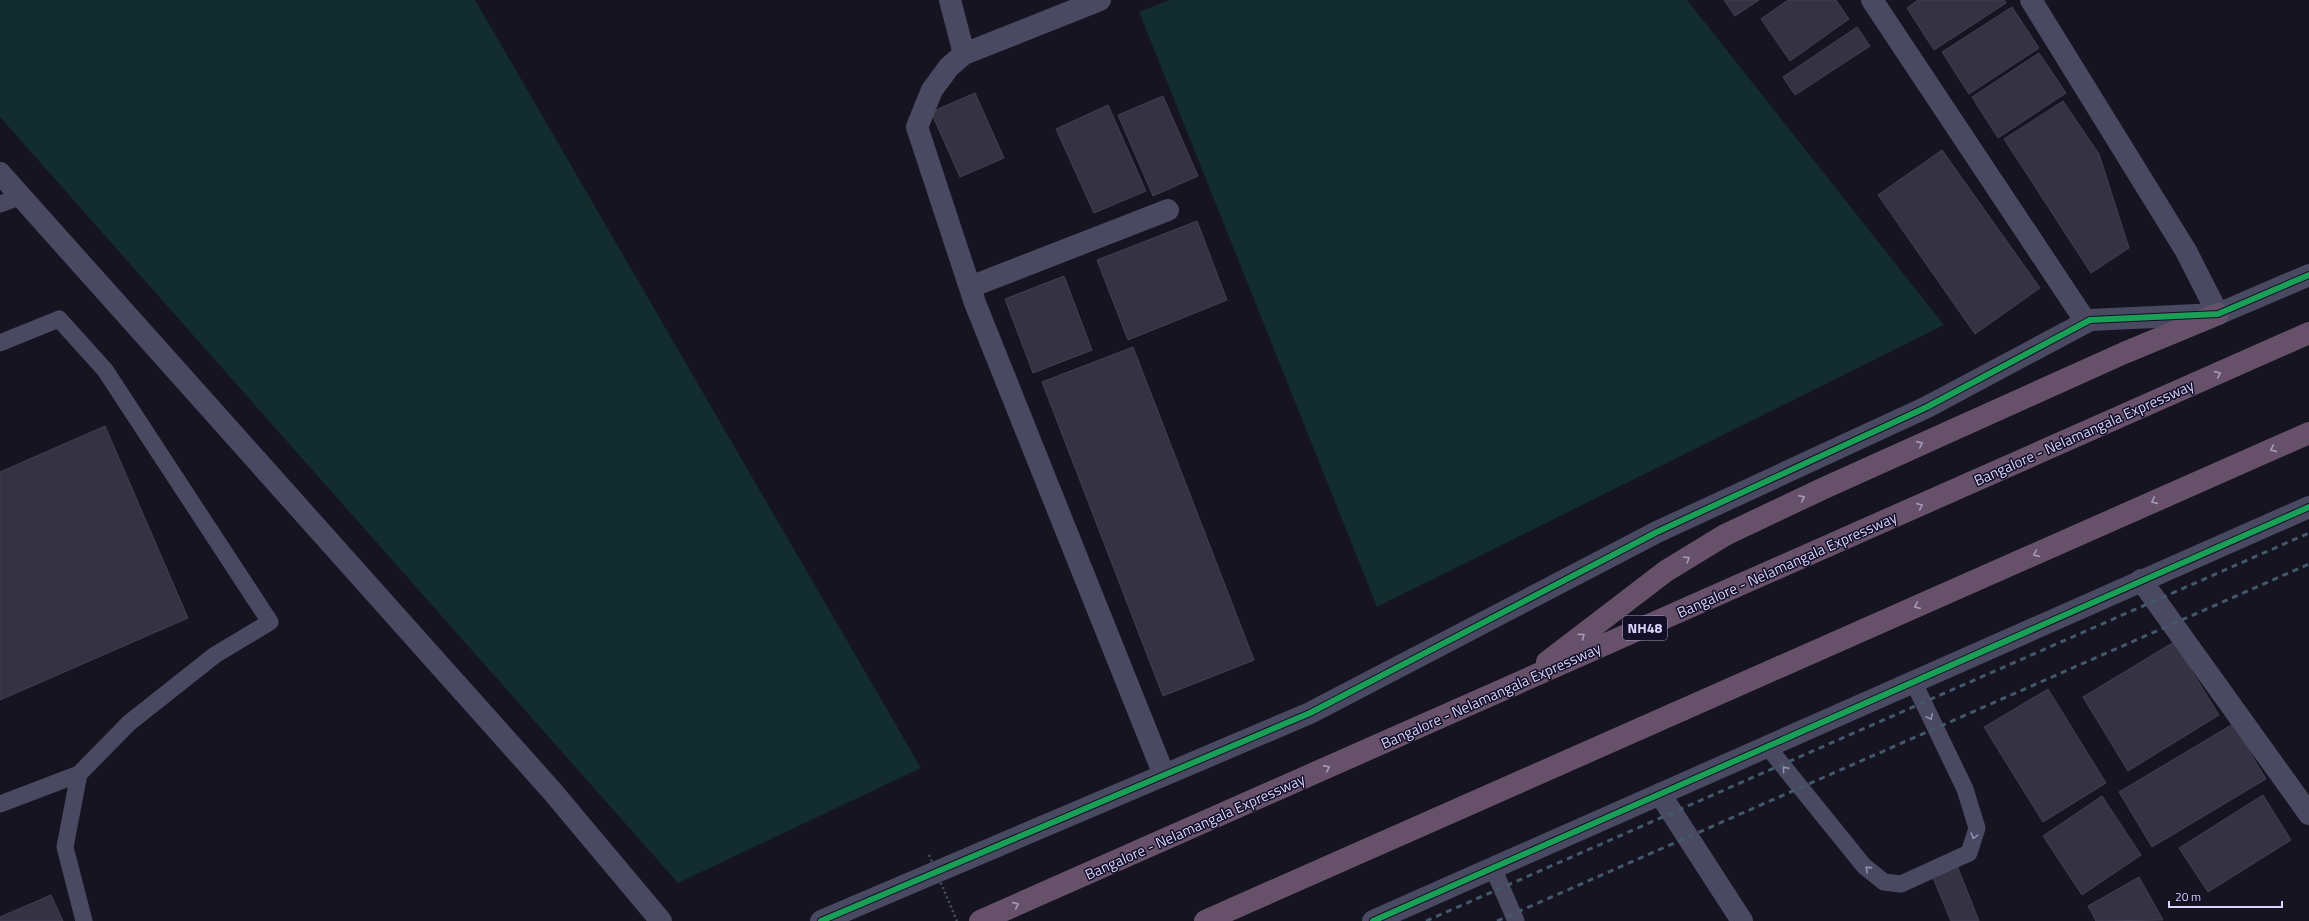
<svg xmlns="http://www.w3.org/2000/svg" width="2309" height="921" viewBox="0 0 2309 921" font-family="'Titillium Web',sans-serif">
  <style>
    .green { fill: #132c2d }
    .building { fill: #343243; stroke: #433f54 }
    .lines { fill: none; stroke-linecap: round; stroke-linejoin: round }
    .service { stroke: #4a4962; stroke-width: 17 }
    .minor { stroke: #4a4962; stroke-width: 22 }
    .tertiary { stroke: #4a4962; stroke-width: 22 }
    .motorway { stroke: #67516a; stroke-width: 22 }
    .rail { stroke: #43596b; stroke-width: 3; stroke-dasharray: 6 5; stroke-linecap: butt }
    .path-bridge { stroke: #44505f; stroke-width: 2.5; stroke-dasharray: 2 3; stroke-linecap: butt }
    .cycleway-casing { stroke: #130f26; stroke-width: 8 }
    .cycleway { stroke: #1a9f57; stroke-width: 6 }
    .oneway { stroke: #a699bc }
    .oneway2 { stroke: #928eb0 }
    .labels { text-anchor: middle; stroke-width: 3; stroke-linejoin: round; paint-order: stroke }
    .shield { fill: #130f26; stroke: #9e99be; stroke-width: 1 }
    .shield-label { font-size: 14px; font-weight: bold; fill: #d9d4ff }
    .street-label { font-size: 15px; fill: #d9d4ff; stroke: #130f26 }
  </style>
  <rect width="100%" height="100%" fill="#161421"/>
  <path class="green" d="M0 0H475L921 768 678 883 0 117Z
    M1169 0H1687L1944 325 1377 607 1139 12Z"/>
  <path class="building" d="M1724 0H1759L1735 16Z
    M1788 0H1836L1849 19 1790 61 1761 19Z
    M1918 0H2004L2006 3 1934 50 1907 8Z
    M2012 7 2039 48 1969 94 1942 52Z
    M1857 27 1870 46 1795 95 1783 77Z
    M2039 53 2066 93 1998 138 1972 97Z
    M975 93 1004 158 960 177 931 112Z
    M1163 96 1198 176 1153 196 1118 115Z
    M2063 101 2099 154 2129 248 2091 273 2004 139Z
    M1108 105 1146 191 1094 213 1056 129Z
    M1942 150 2040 288 1975 334 1878 195Z
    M1197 221 1227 300 1128 340 1097 260Z
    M1064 276 1092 350 1033 373 1005 299Z
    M1133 347 1254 660 1163 696 1042 382Z
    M105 426 188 618 0 700V472Z
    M2174 642 2219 715 2128 771 2083 697Z
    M2048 689 2106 783 2043 822 1984 727Z
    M2233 724 2266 779 2152 847 2119 792Z
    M2263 795 2291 840 2208 892 2179 848Z
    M2102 796 2141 855 2082 895 2043 836Z
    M1954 858 1979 921H1951L1929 868Z
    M2139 877 2163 920 2096 921 2088 906Z
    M51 895 63 921H0V917Z"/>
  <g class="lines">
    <path class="service" d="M0 204 22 196
      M0 343 59 319 105 370 270 622 215 655 129 723 79 774 65 847 84 921
      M1767 746 1864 866 1884 882 1901 884 1969 853 1977 828 1965 789 1913 681
      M0 804 79 774
      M1493 868 1516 921"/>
    <path class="minor" d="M950 0 964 54
      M1100 0 964 54 949 67 932 90 917 127 975 303 1164 775
      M1872 0 2086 322
      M2031 0 2186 251 2218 314
      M0 173 552 791 661 921
      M970 287 1168 210
      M2141 580 2309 814
      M1660 794 1742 921"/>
    <path class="tertiary" d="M821 921 1310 713 1657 532 1927 407 2090 320 2218 314 2309 275
      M1373 921 2309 507"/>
    <path class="motorway" d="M1547 662 1666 571 1725 535 1822 489 2124 353 2218 314
      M980 921 2309 333
      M1205 921 2309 433"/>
    <path class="rail" d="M1426 921 2309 533
      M1497 921 2309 564"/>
    <path class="path-bridge" d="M929 855 957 921"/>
    <defs>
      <path id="cycleway" d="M821 921 1310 713 1657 532 1927 407 2090 320 2218 314 2309 275
        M1373 921 2309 507"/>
    </defs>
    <use href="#cycleway" class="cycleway-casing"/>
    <use href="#cycleway" class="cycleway"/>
  </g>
  <defs><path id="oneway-chevron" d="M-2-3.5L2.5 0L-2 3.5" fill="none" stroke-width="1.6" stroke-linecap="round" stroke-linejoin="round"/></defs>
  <g class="oneway">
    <use href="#oneway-chevron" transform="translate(2218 374) rotate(-24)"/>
    <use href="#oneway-chevron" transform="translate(1920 444) rotate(-24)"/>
    <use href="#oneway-chevron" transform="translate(2273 449) rotate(156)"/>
    <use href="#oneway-chevron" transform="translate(1802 498) rotate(-26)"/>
    <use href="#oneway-chevron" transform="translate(2154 501) rotate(156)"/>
    <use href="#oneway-chevron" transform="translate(1920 506) rotate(-24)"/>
    <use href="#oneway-chevron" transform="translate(2036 554) rotate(156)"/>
    <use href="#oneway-chevron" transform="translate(1687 559) rotate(-31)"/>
    <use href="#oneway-chevron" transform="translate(1917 606) rotate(156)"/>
    <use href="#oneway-chevron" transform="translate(1582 636) rotate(-37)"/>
    <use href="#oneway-chevron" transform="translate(1327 768) rotate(-24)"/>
    <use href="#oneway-chevron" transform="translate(1016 905) rotate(-24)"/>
  </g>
  <g class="oneway2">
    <use href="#oneway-chevron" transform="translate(1930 717) rotate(64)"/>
    <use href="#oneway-chevron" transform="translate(1785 769) rotate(-129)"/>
    <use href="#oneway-chevron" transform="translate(1974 836) rotate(106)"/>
    <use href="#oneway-chevron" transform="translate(1868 869) rotate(-140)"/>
  </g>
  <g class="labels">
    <rect class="shield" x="1623" y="616" width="44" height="24" rx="3"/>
    <g class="shield-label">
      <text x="1645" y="633">NH48</text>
    </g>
    <g class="street-label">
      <text transform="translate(2084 433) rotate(-24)" y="5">Bangalore - Nelamangala Expressway</text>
      <text transform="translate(1787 565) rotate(-24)" y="5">Bangalore - Nelamangala Expressway</text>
      <text transform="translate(1491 696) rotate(-24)" y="5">Bangalore - Nelamangala Expressway</text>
      <text transform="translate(1195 827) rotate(-24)" y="5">Bangalore - Nelamangala Expressway</text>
    </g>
  </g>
  <path d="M2169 901v6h113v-6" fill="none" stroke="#d9d4ff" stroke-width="2"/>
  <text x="2175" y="901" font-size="12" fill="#d9d4ff" stroke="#130f26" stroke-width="3" paint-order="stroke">20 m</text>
</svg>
